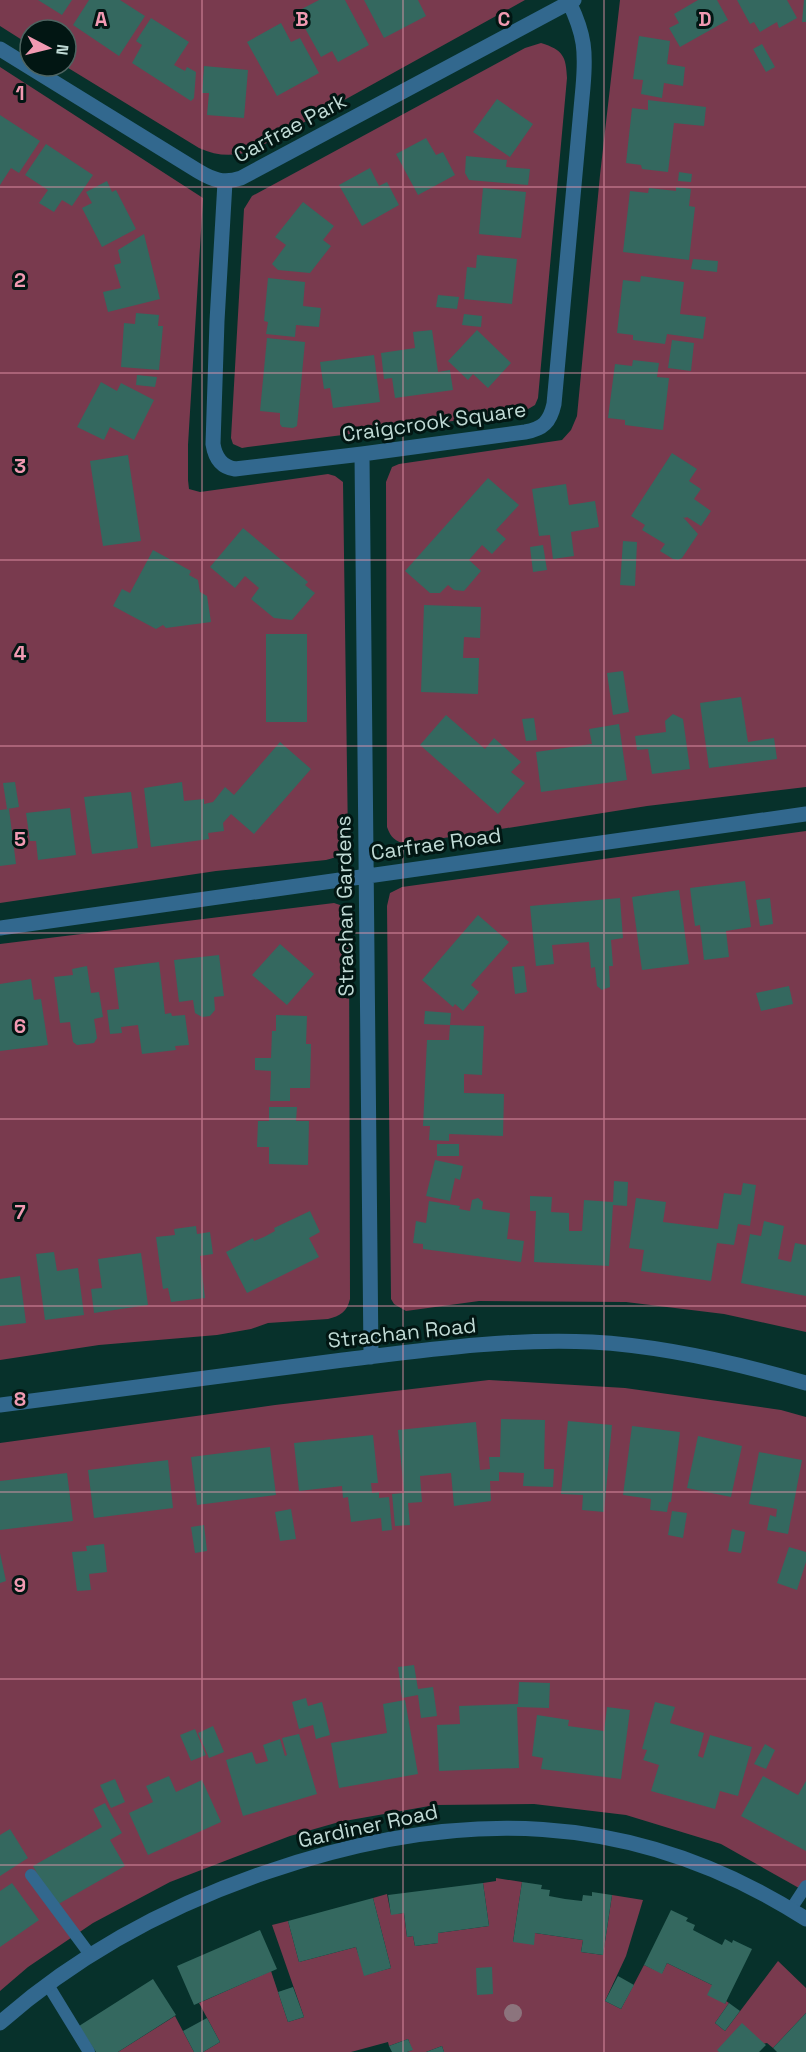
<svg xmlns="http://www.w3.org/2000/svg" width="806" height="2052" viewBox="0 0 806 2052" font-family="'Space Grotesk',sans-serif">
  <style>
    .green { fill: #793a4e }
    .building { fill: #34685f }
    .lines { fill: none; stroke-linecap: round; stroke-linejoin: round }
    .service { stroke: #32688e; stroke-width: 12 }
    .minor { stroke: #32688e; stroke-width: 15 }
    .tree { fill: #8c747d }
    .grid { fill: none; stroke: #f19ab2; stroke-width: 1.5; stroke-opacity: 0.55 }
    .labels { text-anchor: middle; stroke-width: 6; stroke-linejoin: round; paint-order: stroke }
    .street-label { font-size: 21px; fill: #c0dad5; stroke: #021613 }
    .grid-label { font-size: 20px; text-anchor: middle; font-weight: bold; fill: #f19ab2; stroke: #021613; stroke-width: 6; stroke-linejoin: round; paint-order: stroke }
  </style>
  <rect width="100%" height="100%" fill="#07312b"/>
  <path class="green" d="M0 0H525L252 151C232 157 217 156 199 148L65 66 66 30H30V45L0 26Z
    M620 0H806V787L647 806 406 844C395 841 391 838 387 827L386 482 392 467 399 464 562 440 571 430 577 416 600 175Z
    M541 43C563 50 566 56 567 78L538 398 535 405 523 412 248 447 242 448 233 444 231 438 244 209 252 196 525 48Z
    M0 67 203 198 188 445V480L189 489 200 492 328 474 335 476 343 482 348 840C345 853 339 857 326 860L216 871 0 903Z
    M806 831V1332L724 1314 626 1302 479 1301 406 1311 394 1304 391 1299 387 906 390 893 402 887Z
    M334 903 343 906 348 914 349 927 350 1299C347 1312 340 1316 328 1319L268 1323 251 1329 217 1335 99 1345 0 1360V944Z
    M489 1380 625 1388 781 1410 806 1417V1892L721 1844 626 1815 534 1804 435 1805 339 1822 290 1836 170 1882 93 1923 28 1967 0 1991V1443L275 1405Z
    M496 1878 522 1882 513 1942 535 1933 583 1940 581 1952 603 1955 612 1895 643 1900 626 1956 605 2001 621 2009 644 1965 662 1973 667 1963 712 1985 725 2004 726 2001 729 2003 715 2023 725 2031 778 1961 806 1988V2013L773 2048 767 2043 719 2052H444L442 2046 426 2052H407L412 2050 408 2039 389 2046 388 2042 351 2052H203L220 2042 199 2003 271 1971 288 2022 304 2017 272 1925 288 1921 299 1962 356 1947 365 1975 391 1968 373 1898 387 1894 391 1914 404 1913 407 1937 413 1936 415 1946 438 1943V1933L489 1926 483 1883 496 1881Z
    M175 2016 194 2052H118Z"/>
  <path class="building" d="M38 0H72L62 15Z
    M89 0H120L145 16 119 56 73 25Z
    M319 0H345L369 45 338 62 332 51 321 57 296 12Z
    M364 0H418L426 16 384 38Z
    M698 0H717L728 20 680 47 669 28 679 23 674 14Z
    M737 0H787L797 18 779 28 777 22 760 32 754 22 750 24Z
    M804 0H806V22H802Z
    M151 18 189 42 174 65 185 71 187 67 196 72 194 98 191 101 132 63 142 45 136 41Z
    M281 23 291 42 300 38 319 73 277 96 247 42Z
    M639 36 670 41 667 64 685 67 683 86 664 83 662 98 641 94 643 80 633 79Z
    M762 44 775 67 766 72 753 49Z
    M204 66 248 70 244 118 207 115 209 93H202Z
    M497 99 533 124 510 157 473 132Z
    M648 100 706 107 704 126 674 123 668 172 642 169 641 165 626 163 632 108 648 110Z
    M0 115 40 141 19 173 11 168 0 185Z
    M426 138 436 155 443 152 455 175 418 195 396 154Z
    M46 144 93 175 72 206 62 200 54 212 39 203 48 190 25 175Z
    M466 156 507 160 506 167 530 169 528 185 469 180 465 173Z
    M370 168 379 186 387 182 399 205 362 226 339 185Z
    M679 172 692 174 691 182 678 181Z
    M107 181 112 192 116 190 136 229 102 247 82 208 92 203 86 192Z
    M676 187 691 189 689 206 695 207 689 260 623 252 630 191 648 193 649 188 676 191Z
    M483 188 526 192 521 238 479 234Z
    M303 202 334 226 323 240 331 246 310 273 278 270 272 264 286 245 275 237Z
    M144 234 160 299 108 312 103 292 121 288 114 265 121 263 118 250Z
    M477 255 517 259 512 304 464 299 467 267 476 268Z
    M693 259 718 261 717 272 691 269Z
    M641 276 684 282 680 314 706 317 703 339 667 334 665 344 633 340V335L617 333 623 280 640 282Z
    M268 278 305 282 303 306 321 308 319 327 296 325 295 337 266 334 268 322 264 321Z
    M438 295 459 297 457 309 436 307Z
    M136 313 159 315 158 326H163L159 370 121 367 124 323 135 324Z
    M464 314 482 316 481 327 462 325Z
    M432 330 438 372 450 370 453 390 395 398 392 378 384 379 381 353 415 348 413 332Z
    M477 330 511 363 488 388 473 374 468 380 448 361Z
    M267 338 305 342 297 426 293 428 282 427 280 424V413L260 411Z
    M672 340 694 343 691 371 668 368Z
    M374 355 380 402 333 408 330 388 324 389 320 362Z
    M633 360 659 363 657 377 669 378 663 430 625 425V420L608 418 615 364 632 366Z
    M137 375 157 377 155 387 136 385Z
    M101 382 117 391 121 383 154 400 134 440 110 427 104 440 77 427Z
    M672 453 697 469 689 481 701 489 694 499 711 511 701 526 687 517 685 518 683 517 698 534 682 558 678 560 673 559 660 551 665 544 642 530 645 525 631 516Z
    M128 455 141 541 103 546 90 461Z
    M488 478 519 505 496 530 506 539 492 554 482 545 469 560 481 571 464 591 454 590 448 585 440 593H430L405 571Z
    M566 484 569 505 595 501 599 527 571 532 574 556 553 559 550 535 539 536 532 489Z
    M243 528 308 582 305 585 315 593 292 620 274 618 251 599 259 588 245 576 235 588 210 567Z
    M623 541 637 542 635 586 620 585Z
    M543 545 547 570 533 572 530 547Z
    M153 550 191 571 189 575 198 580 200 592 207 596 211 622 166 628 163 625 156 629 113 606 122 589 130 593Z
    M424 605 481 607 480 638 464 637 463 658H479L478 694 421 692Z
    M266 634H307V722H266Z
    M623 671 629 712 613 715 607 673Z
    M741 697 748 742 774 738 777 759 709 768 700 703Z
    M673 714 683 719 690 769 652 774 648 749 637 750 635 736 666 732 665 721Z
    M446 715 485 749 494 738 521 762 511 772 525 783 498 814 420 745Z
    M534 718 537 740 526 741 522 719Z
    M619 724 627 780 541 792 536 752 592 744 589 729Z
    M280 742 311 769 254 834 231 814 223 823 224 831 208 833 209 839 151 847 144 788 182 782 184 801 204 799V804L213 802 225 787 234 795Z
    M15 782 19 807 7 809 3 783Z
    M131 792 138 848 92 854 84 797Z
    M70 808 76 855 38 860 36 841H30L26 813Z
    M9 809 16 864 0 866V810Z
    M745 881 751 927 726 931 729 957 704 960 700 925 695 926 690 888Z
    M679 890 689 964 642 970 632 897Z
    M620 898 623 938 611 940 613 966H609L610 987 602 990 597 986 595 967 591 968 589 942 552 945 554 964 536 966 530 906Z
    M770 898 773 924 760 926 756 900Z
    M478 915 509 942 471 985 479 992 463 1011 455 1004 453 1007 422 980Z
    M280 944 314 974 287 1005 252 975Z
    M219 955 224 996 214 997 215 1010 210 1016 202 1017 195 1013 193 1000 179 1002 174 960Z
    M159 962 165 1014 171 1013 172 1016 185 1015 189 1045 175 1046 176 1050 142 1054 138 1025 121 1027 122 1033 110 1034 107 1010 119 1009 114 968Z
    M87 966 91 993 99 992 103 1017 94 1019 97 1038 94 1043 77 1045 73 1042 70 1022 60 1023 54 977 73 975 72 969Z
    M524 966 527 992 515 994 512 967Z
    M31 979 34 1000 41 999 48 1045 0 1051V984Z
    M789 986 793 1004 761 1011 756 993Z
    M425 1011 451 1013 450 1025 424 1024Z
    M276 1015 307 1016 306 1044H311L310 1088H290V1101H270L271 1071 255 1070V1058H271L272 1031H276Z
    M450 1025 484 1026 482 1075 464 1074V1093L504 1094 503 1136 449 1134V1141L429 1140 430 1126H423L427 1040H449Z
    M269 1107H297L296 1121H309L308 1165 269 1164V1147H257L258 1121H269Z
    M437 1144H459V1156H437Z
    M435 1160 463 1166 460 1180 455 1178 450 1201 426 1196Z
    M614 1181 628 1182 627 1206 613 1205 609 1266 534 1262 536 1211H530V1196L552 1197 551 1212 569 1213V1231H582L584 1200 613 1202Z
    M743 1183 756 1185 750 1226 738 1224 734 1245 717 1243 711 1281 641 1271 644 1250 629 1248 636 1198 666 1202 663 1222 718 1229 724 1193 741 1195Z
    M478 1198 483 1202 482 1209 510 1213 507 1239 524 1241 521 1262 423 1249V1244L413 1243 416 1221 426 1223 429 1201 460 1206 459 1209 470 1211 472 1200Z
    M310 1211 320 1232 309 1238 319 1257 247 1293 226 1252 253 1238 254 1241 264 1237 275 1231 274 1228Z
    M764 1221 784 1226 778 1259 791 1262 795 1243 806 1245V1296L741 1283 750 1234 761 1236Z
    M196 1226 197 1234 210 1232 213 1254 200 1256 205 1298 171 1302 168 1288 163 1289 156 1237 175 1235 174 1229Z
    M54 1252 57 1271 78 1268 84 1315 45 1320 36 1254Z
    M141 1253 148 1305 94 1313 91 1289 102 1288 98 1259Z
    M20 1276 26 1323 0 1326V1279Z
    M501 1419 545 1420 544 1469H554L553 1487 523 1486 524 1473 499 1472V1481H490L491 1501 454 1506 451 1473 420 1476 422 1502 408 1503 410 1525 395 1526 392 1494 404 1493 398 1430 476 1422 480 1470 490 1469 489 1457H500Z
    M568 1421 612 1425 604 1512 582 1510 583 1495 561 1494Z
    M632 1426 680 1432 671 1502H669L667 1512 650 1510 651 1499 623 1495Z
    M373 1435 378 1483H371L372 1493 379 1492V1498L389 1497 392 1530 382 1531 381 1518 351 1522 348 1497 343 1498 342 1486 299 1491 294 1443Z
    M698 1436 742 1446 731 1497 687 1488Z
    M270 1447 276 1495 197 1505 191 1457Z
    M759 1452 802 1460 788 1534 767 1530 770 1515 776 1517 777 1509 749 1504Z
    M168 1460 173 1508 94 1518 88 1470Z
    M67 1473 73 1521 0 1530V1481Z
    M291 1509 296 1539 280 1541 275 1512Z
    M672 1511 687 1513 683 1538 668 1535Z
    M204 1525 207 1551 195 1553 191 1527Z
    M732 1529 745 1532 741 1553 728 1551Z
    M104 1544 107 1572 89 1574 91 1590 77 1591 72 1552 87 1551 86 1546Z
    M789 1547 806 1552V1562L797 1590 777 1583Z
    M0 1553 6 1581 0 1583Z
    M414 1665 418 1689 433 1687 437 1716 421 1718 418 1695 402 1698 398 1667Z
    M519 1682 550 1683 549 1708 517 1707 519 1768 439 1771 437 1725 460 1724 459 1706 518 1704Z
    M306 1698 308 1706 322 1702 330 1735 316 1739 313 1725 299 1729 292 1702Z
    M405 1700 418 1774 339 1788 331 1743 387 1733 383 1704Z
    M655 1702 675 1707 670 1723 704 1733 698 1756 703 1758 710 1735 752 1747 738 1796 720 1791 715 1809 651 1791 659 1765 643 1760 647 1750 642 1749Z
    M607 1707 630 1710 621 1779 541 1769 543 1758 532 1756 537 1715 569 1720 568 1726 604 1731Z
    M213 1726 224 1752 209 1758 198 1733Z
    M195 1729 206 1755 191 1761 180 1735Z
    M299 1734 317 1794 243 1816 226 1760 252 1752 256 1764 268 1761 263 1745 280 1739 285 1756 287 1755 282 1738Z
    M765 1744 775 1750 766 1769 754 1764Z
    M169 1776 176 1792 202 1780 221 1822 148 1855 129 1813 153 1802 146 1786Z
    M763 1776 798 1795 806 1781V1851L741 1816Z
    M115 1779 125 1802 111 1808 100 1785Z
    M105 1803 122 1833 110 1840 125 1866 55 1906 33 1866 102 1827 93 1809Z
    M10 1829 28 1858 0 1876V1835Z
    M522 1882 542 1885 541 1889 550 1890 549 1896 565 1899 582 1901 583 1895 592 1896V1892L612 1895 603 1955 581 1952 583 1940 535 1933 534 1945 513 1942Z
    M12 1883 39 1920 0 1947V1891Z
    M483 1883 489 1926 438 1933V1943L415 1946 413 1936 407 1937 404 1913 391 1915 388 1895Z
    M373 1898 391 1968 364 1976 356 1947 299 1962 288 1921Z
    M671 1910 688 1918 686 1921 695 1925 693 1930 722 1945 725 1939 732 1943 733 1940 752 1949 725 2004 707 1995 712 1985 667 1963 662 1974 644 1965Z
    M260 1930 277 1969 194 2005 177 1966Z
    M492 1967 493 1994 477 1995 476 1968Z
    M618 1976 634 1985 621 2009 605 2001Z
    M153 1979 176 2015 118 2052H96L79 2026Z
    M293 1987 304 2017 288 2022 278 1992Z
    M729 2003 740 2011 725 2031 715 2023Z
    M806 2013V2052H777L773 2048Z
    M207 2018 220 2042 203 2052H194L183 2031Z
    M742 2023 766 2045 759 2052H719L717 2050Z
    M408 2039 413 2050 407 2052H392L389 2046Z
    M442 2046 444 2052H426Z"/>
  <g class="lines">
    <path class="service" d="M31 1875 91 1956
      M791 1909 806 1886
      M48 1985 89 2052"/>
    <path class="minor" d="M0 49 198 171C213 180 224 184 241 178L574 0
      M225 182 217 321 213 444C215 457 221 467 235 469L362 454 525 432C543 429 550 422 554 404L583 87C586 52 585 35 569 2
      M362 454 371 1357
      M0 928 806 814
      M0 1405C114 1390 228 1374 343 1360 425 1350 509 1338 592 1342 664 1346 737 1363 806 1383
      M0 2023C77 1955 170 1905 267 1872 457 1807 633 1808 806 1919"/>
  </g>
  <circle class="tree" cx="513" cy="2013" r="9"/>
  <path class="grid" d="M202 0V2052M403 0V2052M604 0V2052M0 187H806M0 373H806M0 560H806M0 746H806M0 933H806M0 1119H806M0 1306H806M0 1492H806M0 1679H806M0 1865H806"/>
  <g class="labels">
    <g class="street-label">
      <text transform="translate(290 128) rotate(-28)" y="7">Carfrae Park</text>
      <text transform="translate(434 422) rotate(-8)" y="7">Craigcrook Square</text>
      <text transform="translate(436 844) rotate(-8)" y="7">Carfrae Road</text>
      <text transform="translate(345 906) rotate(-91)" y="7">Strachan Gardens</text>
      <text transform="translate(402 1333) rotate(-6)" y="7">Strachan Road</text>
      <text transform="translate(368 1826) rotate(-12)" y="7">Gardiner Road</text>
    </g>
  </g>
  <g class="grid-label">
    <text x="101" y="26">A</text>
    <text x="302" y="26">B</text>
    <text x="504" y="26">C</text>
    <text x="705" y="26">D</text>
    <text x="20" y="100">1</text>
    <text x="20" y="287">2</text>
    <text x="20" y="473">3</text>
    <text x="20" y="660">4</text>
    <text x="20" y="846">5</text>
    <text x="20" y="1033">6</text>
    <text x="20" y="1219">7</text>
    <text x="20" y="1406">8</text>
    <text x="20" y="1592">9</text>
  </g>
  <g transform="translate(48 48) rotate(97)"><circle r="28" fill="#021613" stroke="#4e6461" stroke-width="1.5"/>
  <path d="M0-4.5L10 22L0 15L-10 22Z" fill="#f19ab2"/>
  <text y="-9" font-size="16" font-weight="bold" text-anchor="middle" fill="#c0dad5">N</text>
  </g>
</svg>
